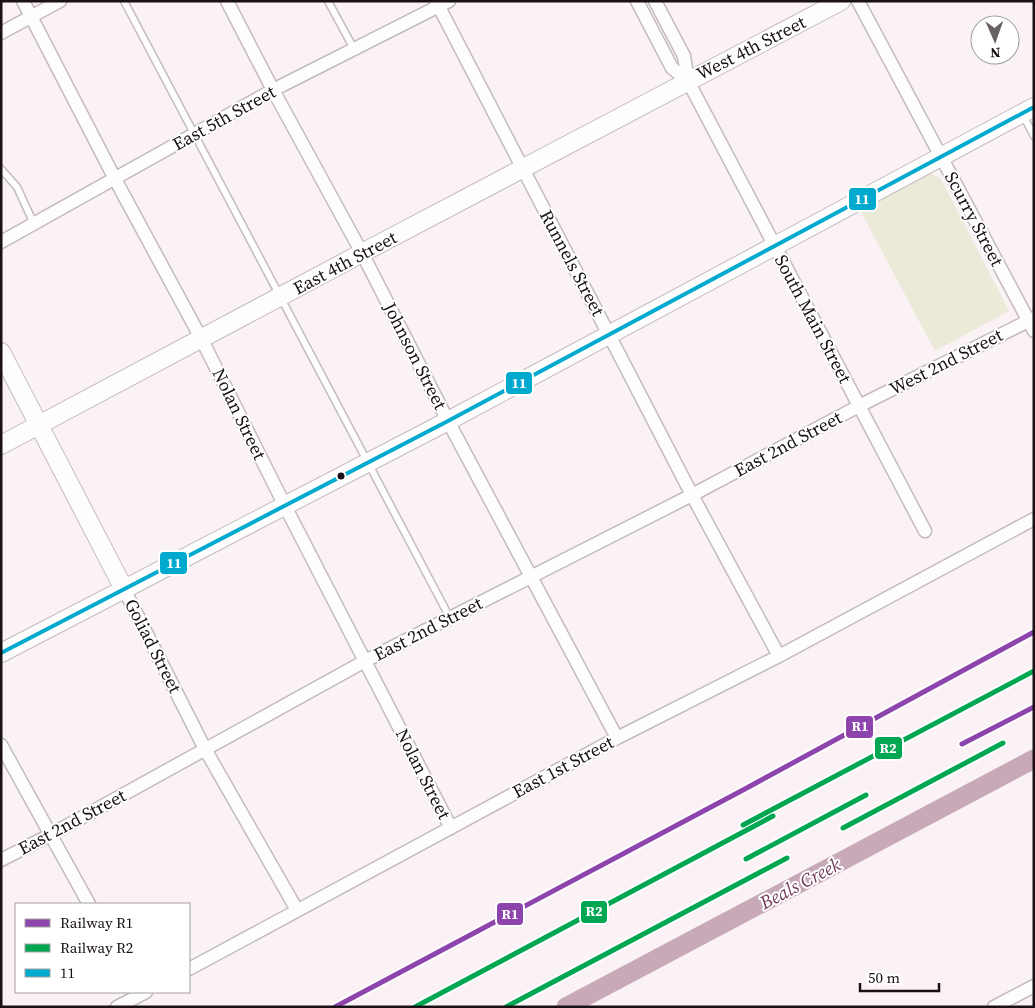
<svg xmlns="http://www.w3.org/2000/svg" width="1035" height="1008" viewBox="0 0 1035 1008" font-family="'Source Serif 4',serif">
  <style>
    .green { fill: #ebe9d8 }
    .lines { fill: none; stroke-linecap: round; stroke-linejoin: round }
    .river { stroke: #c8a9b8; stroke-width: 19 }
    .lane-casing { stroke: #c4bbbf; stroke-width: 9 }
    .street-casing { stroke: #c4bbbf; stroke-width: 15 }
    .secondary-casing { stroke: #c4bbbf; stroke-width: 20 }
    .lane { stroke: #fefdfe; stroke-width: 6 }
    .street { stroke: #fefdfe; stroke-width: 12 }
    .secondary { stroke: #fefdfe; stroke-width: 18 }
    .bus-1-casing { stroke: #fff; stroke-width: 8 }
    .bus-1 { stroke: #00a9ce; stroke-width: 4 }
    .rail-1-casing { stroke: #fff; stroke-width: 9 }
    .rail-2-casing { stroke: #fff; stroke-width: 9 }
    .rail-1 { stroke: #8e44ad; stroke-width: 5 }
    .rail-2 { stroke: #00a651; stroke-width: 5 }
    .bus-dot { fill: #191115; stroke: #fff; stroke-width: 2 }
    .labels { text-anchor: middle; stroke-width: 4; stroke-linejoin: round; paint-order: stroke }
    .street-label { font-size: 18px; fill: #191115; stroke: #fff }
    .water-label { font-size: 19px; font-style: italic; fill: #713b58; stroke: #fff }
    .line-badge { stroke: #fff; stroke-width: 2 }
    .badge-label { font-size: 14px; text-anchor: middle; font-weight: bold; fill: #fff }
  </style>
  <rect width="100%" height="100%" fill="#faf2f5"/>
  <path class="green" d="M930 173 941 179 1009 311 935 351 860 210Z"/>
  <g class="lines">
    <path class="river" d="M566 1007 1034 759"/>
    <defs>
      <path id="lane" d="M124 1 450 618
        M328 1 354 49
        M1023 115 1034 136
        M1 169 17 187 34 224"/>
      <path id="street" d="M23 1 115 179 202 340 285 506 451 828
        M227 1 273 90 362 253 448 421 617 738
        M436 1 692 495 779 656
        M637 1 672 68 688 81
        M655 1 684 56 688 81 925 531
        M858 1 1034 331
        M1 33 60 1
        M1 242 273 90 449 1
        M124 589 205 749 297 910
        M1 745 89 904
        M1 860 50 835 365 661 692 495 859 406 1034 318
        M189 969 617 738 779 656 1034 519
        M117 1007 146 992
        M994 1007 1034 986"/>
      <path id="secondary" d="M1 352 124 589
        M1 445 362 253 841 1
        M1 653 448 421 1034 107"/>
    </defs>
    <use href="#lane" class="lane-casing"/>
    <use href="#street" class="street-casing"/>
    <use href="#secondary" class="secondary-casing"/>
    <use href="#lane" class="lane"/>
    <use href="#street" class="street"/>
    <use href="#secondary" class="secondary"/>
    <defs>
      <path id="bus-1" d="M1 653 448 421 1034 107"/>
    </defs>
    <use href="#bus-1" class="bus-1-casing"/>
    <use href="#bus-1" class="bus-1"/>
    <defs>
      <path id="rail-1" d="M962 744 1034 707
        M335 1007 743 790 1034 632"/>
      <path id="rail-2" d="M743 825 1034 671
        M843 828 1003 743
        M746 859 866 795
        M415 1007 773 816
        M506 1007 787 858"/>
    </defs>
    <use href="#rail-1" class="rail-1-casing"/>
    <use href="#rail-2" class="rail-2-casing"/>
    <use href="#rail-1" class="rail-1"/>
    <use href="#rail-2" class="rail-2"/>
  </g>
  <circle class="bus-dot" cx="341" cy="476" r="4.5"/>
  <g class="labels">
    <g class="street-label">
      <text transform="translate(751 48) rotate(-27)" y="6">West 4th Street</text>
      <text transform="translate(224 118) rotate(-29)" y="6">East 5th Street</text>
      <text transform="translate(974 219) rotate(62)" y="6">Scurry Street</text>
      <text transform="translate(345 263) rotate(-28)" y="6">East 4th Street</text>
      <text transform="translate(572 263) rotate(62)" y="6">Runnels Street</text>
      <text transform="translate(813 319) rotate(62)" y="6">South Main Street</text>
      <text transform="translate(415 356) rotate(63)" y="6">Johnson Street</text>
      <text transform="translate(946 362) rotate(-27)" y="6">West 2nd Street</text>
      <text transform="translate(239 414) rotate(64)" y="6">Nolan Street</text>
      <text transform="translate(788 444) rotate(-28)" y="6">East 2nd Street</text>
      <text transform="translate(428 629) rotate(-27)" y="6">East 2nd Street</text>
      <text transform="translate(153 646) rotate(63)" y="6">Goliad Street</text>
      <text transform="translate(563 767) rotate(-28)" y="6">East 1st Street</text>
      <text transform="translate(423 774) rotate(63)" y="6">Nolan Street</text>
      <text transform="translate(72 822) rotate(-28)" y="6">East 2nd Street</text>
    </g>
    <g class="water-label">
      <text transform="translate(800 883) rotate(-28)" y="7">Beals Creek</text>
    </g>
  </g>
  <g class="line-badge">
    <rect x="848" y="187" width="29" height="24" rx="5" fill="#00a9ce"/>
    <rect x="505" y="371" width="28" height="24" rx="5" fill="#00a9ce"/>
    <rect x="159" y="551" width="29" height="24" rx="5" fill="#00a9ce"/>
    <rect x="845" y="715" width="29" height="24" rx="5" fill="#8e44ad"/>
    <rect x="874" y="736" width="29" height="24" rx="5" fill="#00a651"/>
    <rect x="580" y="900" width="28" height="24" rx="5" fill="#00a651"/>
    <rect x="496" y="902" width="28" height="24" rx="5" fill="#8e44ad"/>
  </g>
  <g class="badge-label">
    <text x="862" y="204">11</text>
    <text x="519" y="388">11</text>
    <text x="174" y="568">11</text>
    <text x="860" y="731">R1</text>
    <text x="888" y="753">R2</text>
    <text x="594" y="916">R2</text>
    <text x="510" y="919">R1</text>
  </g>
  <rect width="1035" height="1008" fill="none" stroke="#191115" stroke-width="5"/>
  <rect x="15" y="903" width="175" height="90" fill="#ffffff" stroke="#a3a0a1"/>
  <rect x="25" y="919" width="25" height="8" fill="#8e44ad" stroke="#a3a0a1"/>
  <text x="60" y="928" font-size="15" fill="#191115">Railway R1</text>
  <rect x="25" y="944" width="25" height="8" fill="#00a651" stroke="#a3a0a1"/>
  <text x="60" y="953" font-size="15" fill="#191115">Railway R2</text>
  <rect x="25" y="969" width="25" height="8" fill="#00a9ce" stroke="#a3a0a1"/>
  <text x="60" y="978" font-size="15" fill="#191115">11</text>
  <g transform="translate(995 40) rotate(178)"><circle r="24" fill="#ffffff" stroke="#a3a0a1"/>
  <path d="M0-4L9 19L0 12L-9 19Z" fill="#686063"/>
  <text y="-8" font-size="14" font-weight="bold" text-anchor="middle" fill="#191115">N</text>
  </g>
  <path d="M860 983v8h79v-8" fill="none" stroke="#191115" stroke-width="2.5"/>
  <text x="868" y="983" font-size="15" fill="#191115" stroke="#ffffff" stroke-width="4" paint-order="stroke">50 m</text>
</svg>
